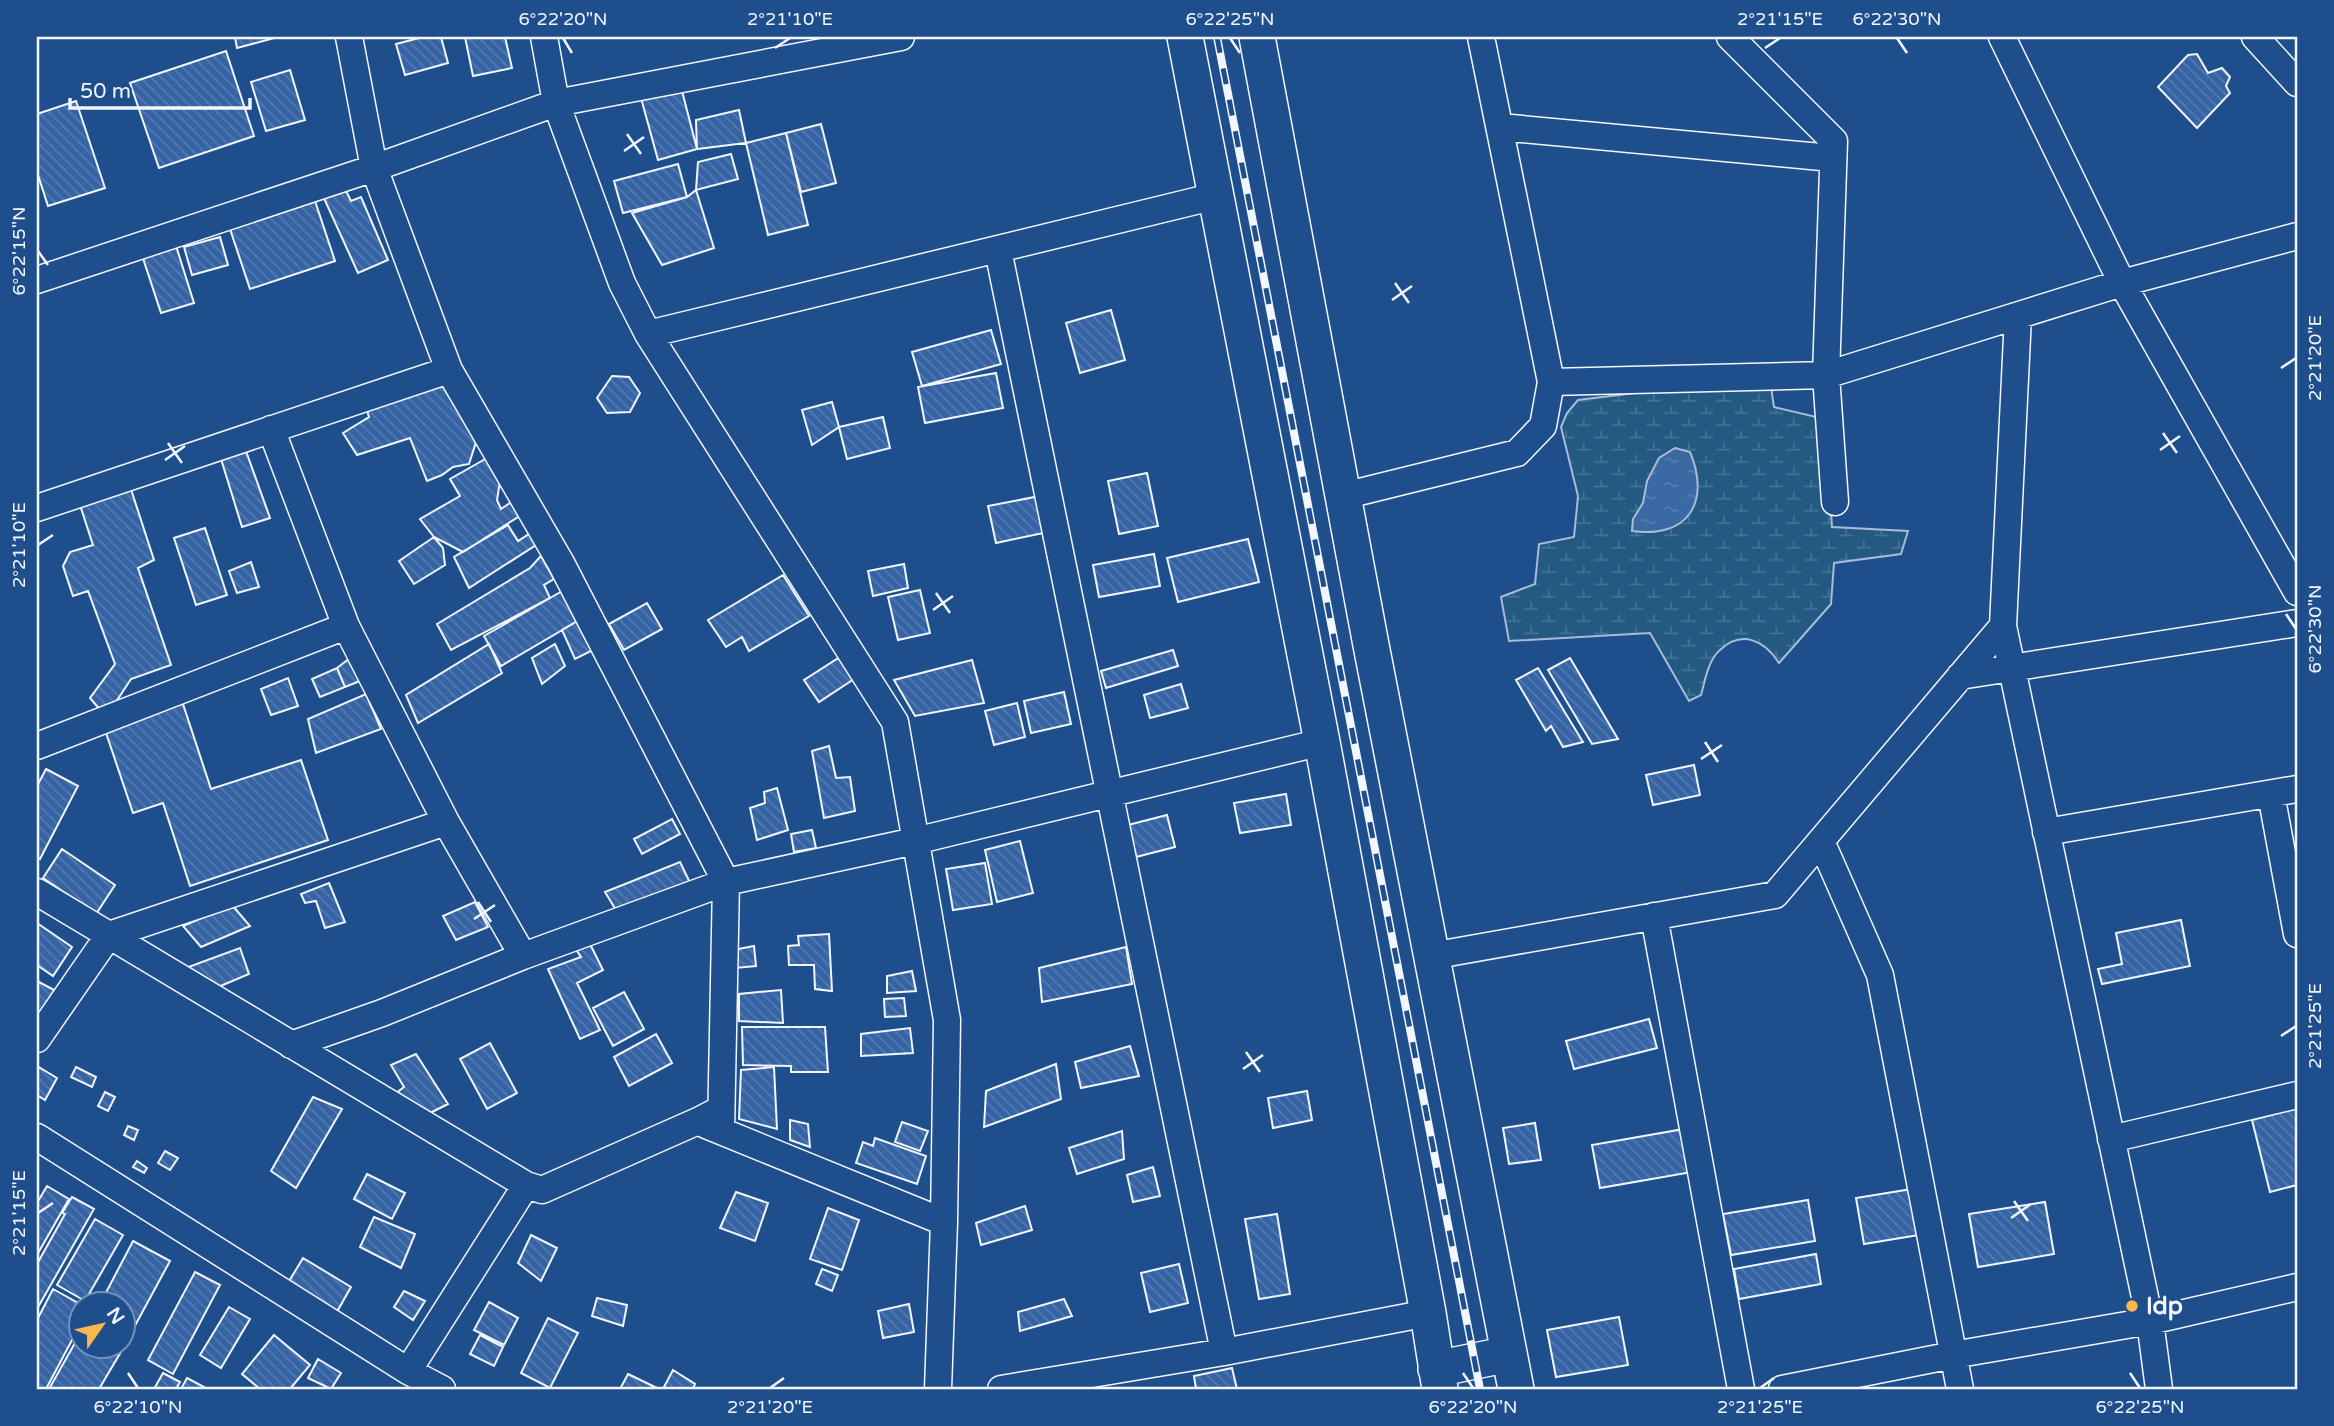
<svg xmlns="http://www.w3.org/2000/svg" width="2334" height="1426" viewBox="0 0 2334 1426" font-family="'Varela Round',sans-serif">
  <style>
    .wetland { fill: url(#wetland-marsh); stroke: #a8bbd7; stroke-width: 2 }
    .water { fill: url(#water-ripples); stroke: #a8bbd7; stroke-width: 2 }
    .building { fill: url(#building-back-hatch); stroke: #f2f6ff; stroke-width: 2 }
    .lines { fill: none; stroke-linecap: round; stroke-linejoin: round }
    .minor-casing { stroke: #f2f6ff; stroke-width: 29 }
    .major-casing { stroke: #f2f6ff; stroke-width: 38 }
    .minor { stroke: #1f4e8c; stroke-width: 26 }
    .major { stroke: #1f4e8c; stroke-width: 35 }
    .rail-casing { stroke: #f2f6ff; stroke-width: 8 }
    .rail { stroke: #1f4e8c; stroke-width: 5; stroke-dasharray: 16; stroke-linecap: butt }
    .ticks { fill: none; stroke: #f2f6ff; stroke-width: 2.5 }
    .poi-dot { fill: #ffb74d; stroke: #1f4e8c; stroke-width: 2.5 }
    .labels { text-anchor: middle; stroke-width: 5; stroke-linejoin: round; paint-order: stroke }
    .poi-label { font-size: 24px; font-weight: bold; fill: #f2f6ff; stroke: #1f4e8c; text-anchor: start }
    .neatline { fill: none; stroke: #f2f6ff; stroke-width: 2.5 }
    .ticks-label { font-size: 18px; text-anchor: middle; fill: #f2f6ff }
  </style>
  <defs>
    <pattern id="wetland-marsh" width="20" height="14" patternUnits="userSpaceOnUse" patternTransform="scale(1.75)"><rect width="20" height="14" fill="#245a82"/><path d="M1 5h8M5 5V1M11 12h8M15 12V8" fill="none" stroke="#447295"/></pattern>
    <pattern id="water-ripples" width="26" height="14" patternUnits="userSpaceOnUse" patternTransform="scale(1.75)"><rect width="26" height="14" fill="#3b69a3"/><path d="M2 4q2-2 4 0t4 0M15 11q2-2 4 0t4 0" fill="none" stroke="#587fb1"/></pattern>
    <pattern id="building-back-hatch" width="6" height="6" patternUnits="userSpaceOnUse" patternTransform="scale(1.75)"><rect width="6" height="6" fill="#3563a3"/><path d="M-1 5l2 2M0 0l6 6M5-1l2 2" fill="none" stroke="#537ab1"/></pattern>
  </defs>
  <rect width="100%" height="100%" fill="#1f4e8c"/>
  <path class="wetland" d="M1693 386 1771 387 1774 407 1825 419 1832 527 1908 531 1901 554 1834 563 1831 604 1779 663C1765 641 1742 629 1720 650 1708 660 1705 681 1701 695L1689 701 1650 633 1509 641 1501 597 1535 584 1539 544 1574 537 1578 496 1561 427 1567 413 1578 400Z"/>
  <path class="water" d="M1675 448 1690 452C1711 502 1688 539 1632 531L1633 519 1643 503 1647 481 1659 458Z"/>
  <path class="building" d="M235 37H278L237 48Z
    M423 37H441L448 63 405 75 396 44Z
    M465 37H505L512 68 473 76Z
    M226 51 254 136 159 168 130 83Z
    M2197 54 2208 73 2222 68 2230 77 2226 86 2230 93 2197 128 2158 87 2188 55Z
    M290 70 305 120 266 131 251 82Z
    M681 87 697 149 658 160 641 98Z
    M76 101 105 188 48 206 37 172V114Z
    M739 110 746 143 697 149 696 120Z
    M821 124 836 183 801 192 786 133Z
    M786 133 808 225 768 235 746 143Z
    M731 154 738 179 696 190 698 162Z
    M678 164 687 197 623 213 614 181Z
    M344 187 351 201 361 197 388 260 358 273 323 196Z
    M696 190 714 248 662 265 632 213 687 197Z
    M312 192 335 261 250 289 227 220Z
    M172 233 194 303 161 313 138 243Z
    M220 237 228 265 192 275 184 247Z
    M1111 310 1125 360 1080 373 1066 323Z
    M991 330 1001 364 922 386 912 352Z
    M996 373 1003 408 925 423 918 387Z
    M612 376 629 377 640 393 630 412 607 413 597 398Z
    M427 383 446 387 476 442 469 464 453 467 442 475 427 481 410 438 357 455 343 433 369 417 366 407Z
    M832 402 839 427 812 445 802 410Z
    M883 417 890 448 847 459 839 427Z
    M246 451 270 518 242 527 221 459Z
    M487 458 500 481 497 500 501 509 520 496 526 512 463 552 434 537 420 519 460 496 450 479Z
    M1147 473 1158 526 1119 534 1108 481Z
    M127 477 154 560 138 568 171 665 131 679 106 717 90 698 115 664 88 591 73 596 63 566 70 552 93 545 79 502Z
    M1040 496 1048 532 996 543 988 506Z
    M508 525 518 541 532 532 536 545 469 588 454 557Z
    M205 528 227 595 196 605 174 538Z
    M434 537 443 548 445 565 414 584 399 561Z
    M1248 539 1259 582 1178 602 1167 558Z
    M1154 554 1160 586 1099 597 1093 565Z
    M541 556 554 579 544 585 550 598 451 650 437 624 530 568Z
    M251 562 259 587 237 593 229 571Z
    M904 564 908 588 873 596 868 571Z
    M783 575 809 616 749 651 742 637 726 647 708 620Z
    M564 590 581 619 501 666 484 636Z
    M920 590 930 633 898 640 888 597Z
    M647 603 662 629 624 650 609 624Z
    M581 619 595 649 575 659 562 630Z
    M489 644 502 673 418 723 406 695Z
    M555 644 565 666 542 684 532 658Z
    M1173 650 1178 666 1106 688 1101 671Z
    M840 657 854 679 819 702 804 680Z
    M350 658 365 679 345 687 337 668Z
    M1570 658 1618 739 1592 744 1548 670Z
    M972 660 984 703 915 716 894 680Z
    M337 668 345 687 320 697 312 679Z
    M1538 668 1583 742 1563 747 1551 726 1546 731 1516 680Z
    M288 678 298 706 271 715 261 689Z
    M1181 684 1188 708 1150 718 1144 695Z
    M1064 692 1071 724 1031 733 1024 701Z
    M366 694 381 729 316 753 308 719Z
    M182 701 211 789 301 760 328 840 190 886 163 803 133 813 104 727Z
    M1017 703 1025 737 994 745 985 711Z
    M829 746 836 778 850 777 855 811 824 818 812 751Z
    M1694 765 1700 795 1653 805 1646 775Z
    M46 769 78 786 40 859 37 857V786Z
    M777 788 788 830 757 840 750 808 765 803 764 792Z
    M1286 794 1291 825 1240 833 1234 803Z
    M1167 815 1175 847 1136 857 1128 825Z
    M672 819 680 834 642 854 634 839Z
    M812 830 816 848 794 852 791 834Z
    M1020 841 1033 893 997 902 985 850Z
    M62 849 115 885 96 914 43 878Z
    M680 862 692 887 619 915 605 892Z
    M985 863 992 904 953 910 946 869Z
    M329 883 345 922 325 928 316 901 305 903 301 894Z
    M475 902 488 927 456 940 443 916Z
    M232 905 250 926 201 947 183 926Z
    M2181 920 2190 966 2102 984 2098 969 2122 964 2116 933Z
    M37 923 72 947 53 976 37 965Z
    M829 934 832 991 815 989 814 965H789L788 946 799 945 798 936Z
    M588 940 603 970 577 983 600 1030 580 1039 548 969 581 957 575 948Z
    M754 946 756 966 735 968 733 950Z
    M1126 947 1132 984 1042 1002 1039 968Z
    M240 948 249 974 211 990 183 969Z
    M912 971 916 991 887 993V976Z
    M37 981 54 990 38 1020H37Z
    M781 990 783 1023 739 1021V994Z
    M624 992 644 1029 613 1046 593 1008Z
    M904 998 906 1016 885 1017 884 999Z
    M1649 1019 1657 1048 1574 1069 1566 1041Z
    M742 1027H825L828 1072H791V1066L743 1065Z
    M910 1028 913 1053 861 1056V1034Z
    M656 1034 672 1063 629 1086 614 1057Z
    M490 1043 517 1093 487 1109 460 1059Z
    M1130 1046 1139 1076 1081 1088 1075 1062Z
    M416 1054 448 1104 422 1117 391 1097 404 1087 391 1065Z
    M1056 1064 1061 1099 984 1127 986 1091Z
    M37 1066 57 1078 45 1100 37 1095Z
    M76 1067 96 1077 92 1087 71 1077Z
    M774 1067 777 1129 739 1119 741 1070Z
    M1307 1091 1312 1120 1273 1128 1268 1098Z
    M105 1092 115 1097 108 1111 98 1106Z
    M313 1097 342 1109 296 1188 271 1171Z
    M2297 1108V1185L2270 1192 2252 1120Z
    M790 1120 808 1124 810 1147 790 1140Z
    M902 1122 928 1131 920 1151 895 1142Z
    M1535 1123 1541 1160 1509 1164 1503 1128Z
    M128 1126 138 1130 134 1140 124 1135Z
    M1684 1129 1692 1172 1600 1188 1592 1145Z
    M1122 1131 1124 1159 1077 1174 1069 1148Z
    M875 1138 926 1156 917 1184 856 1163 863 1142 873 1146Z
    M165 1151 178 1158 170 1170 158 1163Z
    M137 1161 147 1168 144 1173 133 1167Z
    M1153 1167 1160 1196 1133 1202 1127 1175Z
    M367 1174 405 1193 392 1219 354 1199Z
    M47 1186 69 1199 37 1255V1203Z
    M1918 1188 1925 1234 1864 1244 1856 1198Z
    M736 1192 768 1203 755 1241 720 1228Z
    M72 1197 94 1209 37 1309V1264L65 1214 62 1213Z
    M1808 1200 1815 1241 1731 1255 1723 1214Z
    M2045 1202 2054 1254 1978 1267 1969 1214Z
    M1025 1206 1032 1230 981 1245 976 1223Z
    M828 1208 859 1220 842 1270 810 1259Z
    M1277 1214 1290 1294 1259 1299 1245 1219Z
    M374 1217 415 1234 401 1268 360 1247Z
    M95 1219 123 1235 85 1301 57 1285Z
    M531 1235 557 1248 541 1281 518 1263Z
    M133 1241 170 1261 130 1335 122 1331V1304H100Z
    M1816 1254 1821 1284 1739 1299 1734 1269Z
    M303 1258 351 1287 334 1317 285 1288Z
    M1179 1264 1188 1303 1150 1312 1141 1273Z
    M822 1269 838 1275 832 1291 816 1284Z
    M195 1272 220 1285 173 1374 148 1360Z
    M53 1289 80 1304V1325L46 1389H37V1320Z
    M404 1291 425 1301 413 1320 394 1307Z
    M597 1298 627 1305 623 1326 592 1316Z
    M1064 1299 1072 1316 1020 1331 1018 1312Z
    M489 1302 518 1318 504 1345 474 1330Z
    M909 1304 914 1332 883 1338 878 1311Z
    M229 1307 250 1319 221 1368 200 1355Z
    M1619 1317 1628 1365 1556 1377 1547 1330Z
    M548 1318 578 1333 550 1388 521 1373Z
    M80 1334V1346H122V1336L128 1340 99 1389H49Z
    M274 1335 310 1365 290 1389H260L242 1374Z
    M480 1335 503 1347 494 1366 470 1354Z
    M318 1359 341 1373 331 1389 308 1378Z
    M1232 1368 1237 1389H1196L1194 1376Z
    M673 1370 695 1384 693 1389H668L664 1387Z
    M163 1373 180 1382 176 1389H154Z
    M628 1374 659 1389H620Z
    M187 1378 206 1388V1389H181Z"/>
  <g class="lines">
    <defs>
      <path id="minor" d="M349 37 374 168 449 370 561 563 726 882 721 1131
        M544 37 556 103 622 283 648 334 895 722 947 1020 944 1222 938 1389
        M1730 37 1834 141 1826 375 1835 502
        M2002 37 2122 283 2297 592
        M2255 37 2297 83
        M1500 127 1832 158
        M998 250 1224 1352
        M37 280 374 168 556 103 901 37
        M2018 316 2003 626 2150 1321 2159 1389
        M648 334 1216 196
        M1551 382 1826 375 2122 283 2297 236
        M271 429 346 626 446 822 523 956
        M1343 496 1517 453 1543 426 1551 382 1481 37
        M37 508 449 370
        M1960 676 2297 623
        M37 746 346 626
        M2271 794 2297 934
        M2046 832 2297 789
        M1821 841 1880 975 1960 1389
        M37 892 526 1185 542 1190 698 1121 721 1109
        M1654 916 1741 1389
        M1431 956 1775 895 2003 626
        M37 1039 109 935 446 822
        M291 1045 382 1013 523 956 726 882 915 841 1322 742
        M706 1125 944 1222
        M37 1137 408 1371 442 1389
        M2111 1139 2297 1095
        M408 1371 526 1185
        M1001 1389 1224 1352 1428 1313
        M1782 1389 1953 1355 2150 1321 2297 1287"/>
      <path id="major" d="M1185 37 1322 742 1428 1313 1440 1389
        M1257 37 1371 645 1516 1389
        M1436 1369 1509 1354"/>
    </defs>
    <use href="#minor" class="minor-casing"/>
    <use href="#major" class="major-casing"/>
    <use href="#minor" class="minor"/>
    <use href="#major" class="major"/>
    <defs>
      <path id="rail" d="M1217 37 1480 1389"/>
    </defs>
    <use href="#rail" class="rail-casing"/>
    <use href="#rail" class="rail"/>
  </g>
  <path class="ticks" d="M563 38 572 53M1230 38 1240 53M1897 38 1907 53M775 48 790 38M1765 48 1780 38M627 134 641 154M624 151 644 137M38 251 48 265M1395 283 1409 303M1392 300 1412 286M2281 368 2296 358M2163 433 2177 453M168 443 182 463M2160 450 2180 436M165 460 185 446M38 545 53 535M936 593 950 613M933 610 953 596M2286 614 2296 629M1705 742 1718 762M1701 759 1722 745M478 902 491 922M474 919 495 905M2281 1036 2296 1026M1246 1052 1260 1072M1243 1069 1263 1055M2014 1201 2028 1221M38 1213 53 1203M2011 1218 2031 1204M128 1373 138 1388M1463 1373 1473 1388M2130 1373 2140 1388M770 1388 784 1378M1760 1388 1774 1378"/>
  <circle class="poi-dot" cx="2132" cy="1306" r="7"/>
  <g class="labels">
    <g class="poi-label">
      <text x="2146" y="1314">Idp</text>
    </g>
  </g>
  <rect width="2334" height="1426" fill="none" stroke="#1f4e8c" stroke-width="77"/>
  <g transform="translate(102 1325) rotate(56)"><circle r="33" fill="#1f4e8c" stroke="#7391ba" stroke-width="2"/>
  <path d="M0-5L12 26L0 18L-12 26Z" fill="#ffb74d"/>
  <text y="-10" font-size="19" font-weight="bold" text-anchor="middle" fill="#f2f6ff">N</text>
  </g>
  <path d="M70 98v10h180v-10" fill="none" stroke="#f2f6ff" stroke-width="3.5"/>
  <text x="80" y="98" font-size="21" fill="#f2f6ff" stroke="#1f4e8c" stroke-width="5" paint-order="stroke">50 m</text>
  <rect x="38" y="38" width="2258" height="1350" class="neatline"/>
  <g class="ticks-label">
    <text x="563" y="25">6°22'20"N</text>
    <text x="790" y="25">2°21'10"E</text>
    <text x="1230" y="25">6°22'25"N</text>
    <text x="1780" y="25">2°21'15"E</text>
    <text x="1897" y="25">6°22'30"N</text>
    <text transform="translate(19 251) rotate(-90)" y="6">6°22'15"N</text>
    <text transform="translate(2315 358) rotate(-90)" y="6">2°21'20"E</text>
    <text transform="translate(19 545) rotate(-90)" y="6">2°21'10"E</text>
    <text transform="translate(2315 629) rotate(-90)" y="6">6°22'30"N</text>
    <text transform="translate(2315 1026) rotate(-90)" y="6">2°21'25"E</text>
    <text transform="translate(19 1213) rotate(-90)" y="6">2°21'15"E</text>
    <text x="138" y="1413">6°22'10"N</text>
    <text x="770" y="1413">2°21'20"E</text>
    <text x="1473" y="1413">6°22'20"N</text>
    <text x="1760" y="1413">2°21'25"E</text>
    <text x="2140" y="1413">6°22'25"N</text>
  </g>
</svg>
